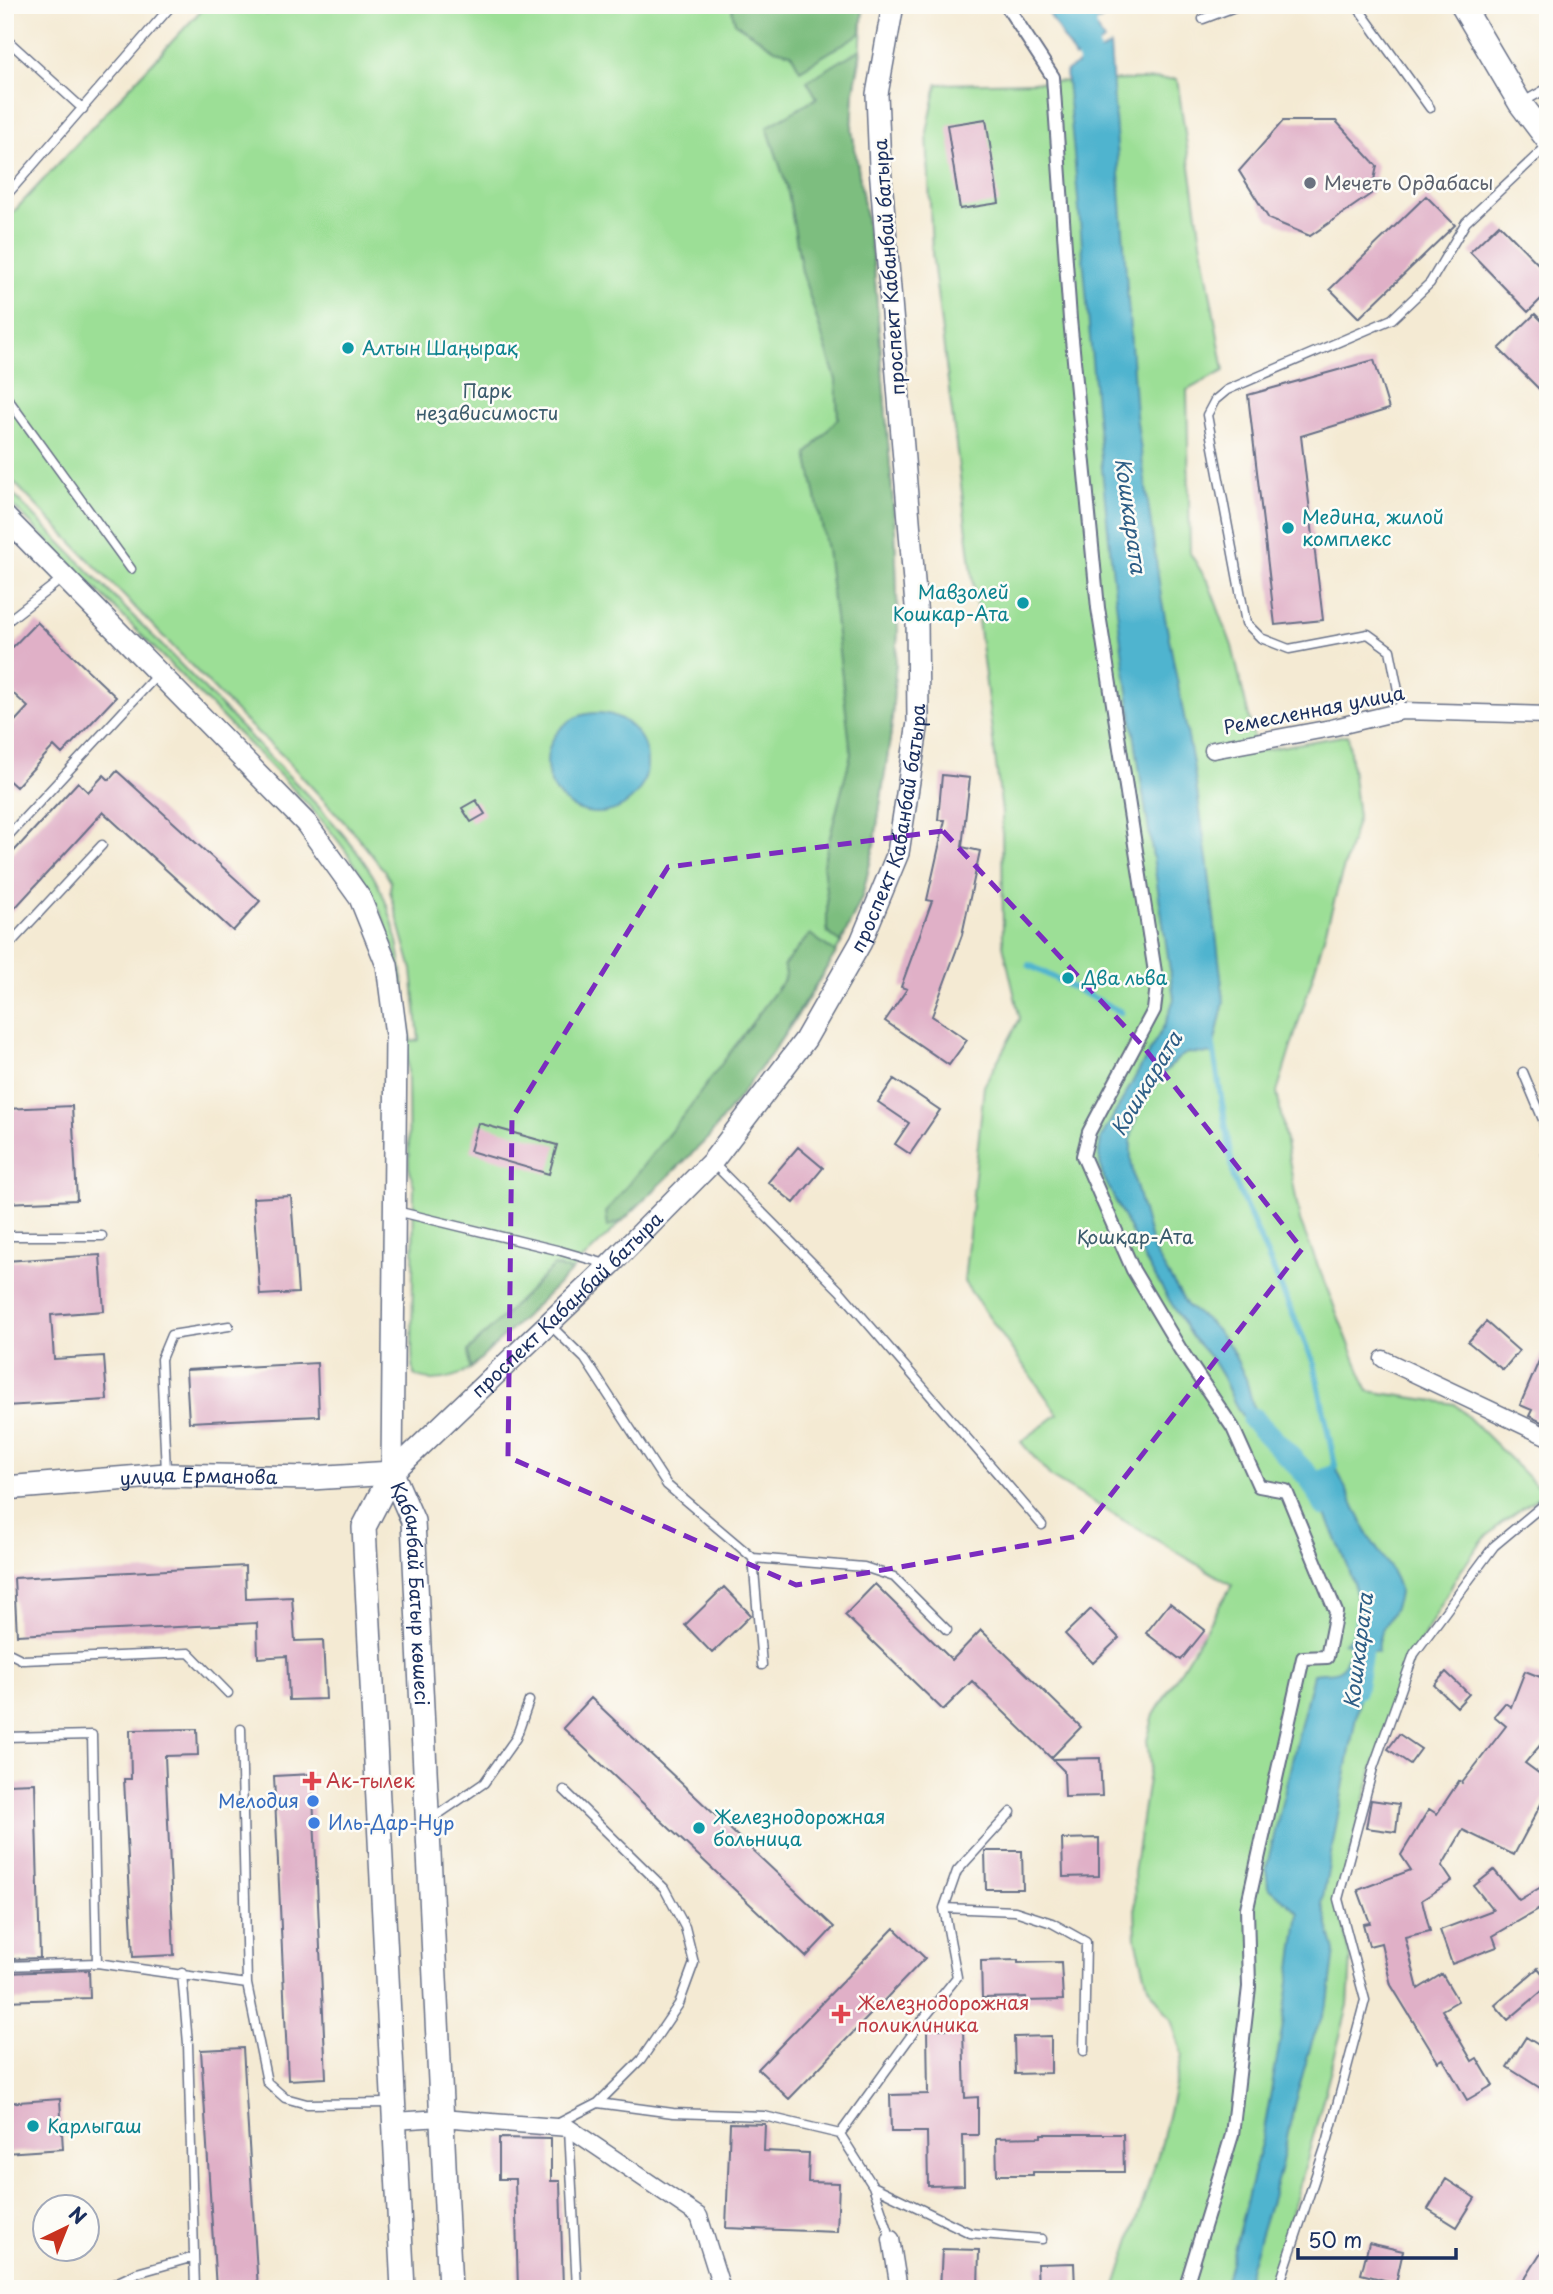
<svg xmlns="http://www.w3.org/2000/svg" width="1553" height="2294" viewBox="0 0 1553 2294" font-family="'Playpen Sans',sans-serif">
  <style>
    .green { fill: #9cdf96; stroke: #5c877a; stroke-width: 2 }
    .forest { fill: #7dbe7f; stroke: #4c766e; stroke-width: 2 }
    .water { fill: #50b4cf; stroke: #367296; stroke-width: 2 }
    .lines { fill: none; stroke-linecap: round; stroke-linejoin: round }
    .stream { stroke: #50b4cf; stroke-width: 6 }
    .canal { stroke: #50b4cf; stroke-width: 23 }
    .building { fill: #e0b0c7 }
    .service-casing { stroke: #677087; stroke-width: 11 }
    .pedestrian-casing { stroke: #677087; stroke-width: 16 }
    .minor-casing { stroke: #677087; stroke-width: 19 }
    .tertiary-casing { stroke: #677087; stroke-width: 24 }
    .secondary-casing { stroke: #677087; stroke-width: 26 }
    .service { stroke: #fff; stroke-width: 8 }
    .pedestrian { stroke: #fff; stroke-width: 12 }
    .minor { stroke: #fff; stroke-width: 16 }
    .tertiary { stroke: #fff; stroke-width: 21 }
    .secondary { stroke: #fff; stroke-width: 23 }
    .marked { fill: none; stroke: #7b2cbf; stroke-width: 5; stroke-dasharray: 14 9; stroke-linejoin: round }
    .worship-dot { fill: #6b7280; stroke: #fdfcf7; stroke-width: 2.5 }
    .culture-dot { fill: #0f9aa8; stroke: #fdfcf7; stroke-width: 2.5 }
    .health-dot { fill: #e0444e; stroke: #fdfcf7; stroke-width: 2.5 }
    .shop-dot { fill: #3f7fe0; stroke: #fdfcf7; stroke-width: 2.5 }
    .labels { text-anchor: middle; stroke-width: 5; stroke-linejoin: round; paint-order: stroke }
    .worship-label { font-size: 19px; fill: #5b616d; stroke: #fdfcf7; text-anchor: start }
    .street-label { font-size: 19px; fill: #1b2f5e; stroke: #fdfcf7 }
    .culture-label { font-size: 19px; fill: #0d838f; stroke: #fdfcf7; text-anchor: start }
    .park-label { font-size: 19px; fill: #3b5b6c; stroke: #fdfcf7 }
    .health-label { font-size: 19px; fill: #be3a42; stroke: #fdfcf7; text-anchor: start }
    .shop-label { font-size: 19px; fill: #366cbe; stroke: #fdfcf7; text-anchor: end }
    .water-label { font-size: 21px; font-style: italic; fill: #2e5e86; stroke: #fdfcf7 }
  </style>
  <rect width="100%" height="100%" fill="#fdfcf7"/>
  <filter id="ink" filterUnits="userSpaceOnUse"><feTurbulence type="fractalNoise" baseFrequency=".0143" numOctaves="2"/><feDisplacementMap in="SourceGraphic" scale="14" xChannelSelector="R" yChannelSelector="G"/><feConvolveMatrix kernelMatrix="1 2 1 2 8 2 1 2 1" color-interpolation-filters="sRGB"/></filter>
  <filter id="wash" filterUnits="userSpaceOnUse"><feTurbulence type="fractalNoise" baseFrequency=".00686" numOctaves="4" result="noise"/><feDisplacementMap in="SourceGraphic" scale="28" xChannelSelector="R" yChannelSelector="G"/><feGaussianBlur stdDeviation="1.57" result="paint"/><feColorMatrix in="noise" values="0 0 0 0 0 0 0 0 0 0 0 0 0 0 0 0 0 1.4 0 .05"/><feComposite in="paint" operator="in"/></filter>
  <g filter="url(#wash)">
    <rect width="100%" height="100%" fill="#f4ead3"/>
    <path class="green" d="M206 5H262L267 14 282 5H863L860 60 854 91 852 130 874 268 895 528 898 630 891 732 874 846 862 897 841 943 803 1008 772 1053 708 1138 470 1369C456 1378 429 1385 414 1375L412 1353 414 1186 409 1167C407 1089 413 1001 386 926 356 841 282 779 221 716 149 643 78 570 5 498V486C89 572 175 657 258 745 296 784 350 834 376 881 403 930 402 988 411 1042L419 1040 412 970 390 891 391 882 385 872 357 836 282 755 244 720 5 473V221Z
      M1177 79 1201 241 1224 371 1187 390 1190 553 1209 584 1232 646 1257 751 1348 735 1358 817 1312 979 1277 1092 1300 1221 1368 1391 1455 1404 1544 1493 1500 1524 1481 1542 1456 1578 1414 1654 1373 1768 1338 1899 1351 1959 1348 2006 1302 2178 1269 2289H1115L1162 2142 1182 2055 1171 2019 1148 1986 1136 1939 1134 1873 1150 1765 1147 1740 1154 1715 1232 1585 1051 1477 1021 1442 1058 1414 964 1282 984 1086 1020 1019 1003 945 1002 812 932 253 927 132 937 84Z"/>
    <path class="forest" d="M731 5H863L861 33 800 70 791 53 775 49 735 23Z
      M861 49 854 91 852 130 874 268 895 528 898 630 891 732 874 846 862 897 841 943 827 932V899L823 864 851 754 827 550 807 454 838 418 836 380 802 272 787 187 767 127 817 98 807 81Z
      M810 934 836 953 772 1053 708 1138 622 1221 608 1227 606 1212 683 1116 783 981 786 973 783 966Z
      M554 1266 572 1271 470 1369 468 1351Z"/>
    <path class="water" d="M1044 5H1109L1113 12 1094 24 1104 41 1075 58Z
      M1110 46 1136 415 1161 597 1193 763 1208 866 1224 1002 1212 1054 1187 1053 1179 1058 1160 1077 1137 1114 1131 1137V1160L1135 1182 1154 1251 1188 1307 1209 1322 1230 1346 1246 1379 1254 1410 1280 1441 1266 1444 1251 1431 1235 1404 1223 1378 1211 1358 1191 1336 1145 1260 1102 1174 1099 1154 1101 1138 1165 1024 1174 999C1156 867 1132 735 1116 602 1095 425 1084 248 1066 71Z
      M547 763a50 50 0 1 1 100 0a50 50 0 1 1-100 0Z
      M1335 1466C1346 1489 1357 1512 1368 1535 1376 1549 1399 1577 1399 1592 1398 1615 1374 1630 1378 1652L1344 1643C1352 1636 1358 1632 1360 1621 1365 1598 1321 1504 1310 1478Z
      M1347 1656 1366 1662 1322 1903 1335 1951 1328 2003 1312 2041 1294 2105 1280 2171 1244 2289H1224L1263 2136 1282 2030 1299 1913 1268 1887 1266 1869 1313 1674C1333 1670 1340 1679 1347 1656Z"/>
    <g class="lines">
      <path class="stream" d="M1029 965 1121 1012
        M1212 1040 1234 1179 1314 1363 1335 1466 1310 1478"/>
      <path class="canal" d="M1083 5 1092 87
        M1253 1419 1310 1478 1325 1505
        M1355 1689 1366 1619"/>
    </g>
    <g id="blocks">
      <path class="building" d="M986 119 999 203 960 209 947 125Z
        M1283 121H1336L1377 166 1371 194 1310 236 1269 219 1239 171Z
        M1426 196 1455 225 1359 318 1330 289Z
        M1499 224 1548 274V292L1528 312 1470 252Z
        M1535 314 1548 327V398L1499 349Z
        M1374 360 1389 409 1301 436 1323 620 1275 625 1248 395Z
        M37 622 116 697 62 754 54 746 16 787 5 777V732L28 707 5 686V655Z
        M117 771 260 901 233 931 103 812 5 919V861L78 782 88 792 104 775 109 780Z
        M942 775 970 778 962 847 980 851 962 935 932 1016 967 1040 949 1065 885 1021 907 989 901 987 932 901 927 900 945 820H938Z
        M476 800 485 814 471 822 462 808Z
        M894 1079 940 1110 910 1154 895 1144 909 1123 878 1102Z
        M72 1106 77 1200 5 1203V1109Z
        M478 1123 557 1145 549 1174 470 1151Z
        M798 1147 823 1168 794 1203 768 1182Z
        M291 1196 298 1293 260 1295 253 1198Z
        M100 1255 104 1311 51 1315 54 1359 104 1356 107 1400 5 1406V1366H7L5 1261Z
        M1486 1322 1519 1351 1503 1370 1468 1342Z
        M1548 1340V1425L1529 1416 1532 1410 1520 1405Z
        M317 1363 319 1416 189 1422 186 1370Z
        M245 1566 246 1599 292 1597 295 1641 323 1640 326 1699 289 1700 287 1656 258 1658 257 1623 17 1635 14 1578Z
        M875 1584 952 1660 981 1630 1081 1727 1051 1758 972 1681 943 1710 845 1615Z
        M724 1587 751 1615 712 1653 685 1625Z
        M1170 1603 1205 1630 1181 1660 1146 1633Z
        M1091 1609 1119 1638 1093 1663 1065 1634Z
        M1525 1671 1548 1680V1736L1525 1763 1548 1780V1791L1514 1855 1463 1830 1442 1866 1452 1881 1422 1900 1430 1931 1405 1937 1418 1989 1442 1974 1458 2001 1442 2010 1472 2061 1477 2058 1493 2085 1467 2100 1443 2059 1438 2062 1391 1985 1381 1943 1369 1946 1363 1924 1370 1923 1358 1890 1411 1870 1401 1855 1429 1809 1437 1814 1459 1781 1462 1783 1506 1726 1494 1716 1505 1703 1511 1707Z
        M1446 1672 1469 1694 1457 1707 1434 1685Z
        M591 1698 834 1927 806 1957 563 1728Z
        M197 1729 198 1755 165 1756 174 1955 133 1957 124 1779H131L130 1730Z
        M1399 1734 1421 1749 1410 1764 1388 1749Z
        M1100 1758 1102 1796 1065 1797 1064 1771 1052 1759Z
        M312 1774 326 2078 288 2080 274 1776Z
        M35 1783 40 1958 11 1959 6 1784Z
        M1371 1800 1399 1804 1396 1832 1366 1828Z
        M1099 1838V1876L1063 1877 1062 1839Z
        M985 1851H1022L1023 1889H986Z
        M1494 1870 1519 1900 1548 1883V1904L1493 1936 1497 1947 1452 1964 1440 1930 1493 1910 1474 1886Z
        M894 1928 925 1958 789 2099 758 2069Z
        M1018 1960V1963L1061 1962 1063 2000 1026 2001V1997L982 1998 981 1961Z
        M1538 1968 1548 1980V1986L1508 2020 1495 2005Z
        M89 1970 90 1998 5 2001V1973Z
        M927 2029H963L965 2098 978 2097V2135H963L964 2185 928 2186 927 2132H891L890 2095 928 2094Z
        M1051 2036V2073L1015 2074 1014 2037Z
        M1526 2037 1548 2051V2093L1507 2067Z
        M243 2048 258 2289H216L201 2050Z
        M60 2099 63 2149 5 2153V2103Z
        M730 2123 765 2124 764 2151 809 2153 808 2182 839 2183 837 2232 726 2228Z
        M1041 2134H1123L1124 2172H1033V2175H997L996 2138 1041 2137Z
        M499 2138 551 2139V2181H560L563 2289H518L515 2179H499Z
        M1446 2179 1475 2198 1457 2227 1428 2209Z
        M1548 2241V2289H1518Z
        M1369 2243 1403 2251 1396 2283 1361 2274Z
        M942 2249 979 2250 978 2289H940Z
        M1074 2263 1075 2289H1038L1037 2264Z"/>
    </g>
  </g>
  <g filter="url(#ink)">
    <use href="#blocks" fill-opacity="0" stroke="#677087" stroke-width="2"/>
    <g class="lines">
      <defs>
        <path id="service" d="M1356 5 1430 108
          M1203 19 1240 5
          M5 38 83 109
          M1523 102 1548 88
          M5 197 172 5
          M5 395 131 569
          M5 623 63 578
          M1402 711 1390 650 1368 634 1289 649 1261 638 1246 623 1207 415 1215 400 1227 390 1392 319 1430 283 1466 222 1548 145
          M5 839 157 675
          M5 949 102 845
          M1523 1072 1544 1122 1548 1179
          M712 1162 840 1291 1042 1525
          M396 1211 561 1251 606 1264
          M5 1236H102
          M549 1324 585 1359 667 1485 753 1558 762 1665
          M166 1472 161 1359 171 1335 229 1326
          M753 1558 864 1567 894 1577 947 1630
          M5 1651 23 1660 189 1653 228 1693
          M241 1729 247 1984
          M5 1737 92 1735 97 1963 247 1984 267 2082 285 2098 307 2104 390 2103
          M564 1790 664 1888 685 1927 694 1963 679 2004 641 2060 598 2103
          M430 1820 484 1783 516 1738 529 1701
          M944 1908 1015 1911 1052 1923 1086 1942 1084 2051
          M5 1966 97 1963
          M182 1973 188 2044 195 2289
          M557 2124 598 2103 673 2113 764 2116 840 2134
          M569 2128 577 2289
          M873 2186 970 2233 1042 2239
          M891 2239 873 2186 840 2134 921 2022 957 1977 944 1908 957 1871 1011 1812
          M103 2289 137 2273 194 2257
          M1278 2289 1328 2139 1365 2000 1338 1899 1373 1768 1414 1654 1494 1546 1548 1501"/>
        <path id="pedestrian" d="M1006 5 1053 77 1070 319 1098 608 1157 985 1154 1010 1089 1132 1083 1156 1133 1270 1180 1349 1233 1428 1259 1486 1286 1491 1336 1612 1327 1657 1303 1658 1247 1908 1249 1987 1232 2135 1185 2289"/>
        <path id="minor" d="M1213 750 1331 728 1402 711 1548 715
          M1383 1359 1548 1437
          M395 2121 441 2118 569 2128 699 2216 722 2289
          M891 2239 899 2289"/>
        <g id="tertiary">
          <path d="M5 517 306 823 360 898 387 965 396 1035 392 1473"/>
          <path id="s1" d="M392 1473 610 1265 712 1162 805 1040 861 942 898 853 918 722 917 618 880 167 877 94 893 5"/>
        </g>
        <g id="secondary">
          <path d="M1462 5 1520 103 1548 140"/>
          <path d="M392 1473 364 1527 403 2289"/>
          <path id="s2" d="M392 1473 413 1521 450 2289"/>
          <path id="s3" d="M5 1488 166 1475 311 1478 392 1473"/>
        </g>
      </defs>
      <use href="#service" class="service-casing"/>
      <use href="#pedestrian" class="pedestrian-casing"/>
      <use href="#minor" class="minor-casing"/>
      <use href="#tertiary" class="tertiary-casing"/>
      <use href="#secondary" class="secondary-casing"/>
      <use href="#service" class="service"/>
      <use href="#pedestrian" class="pedestrian"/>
      <use href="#minor" class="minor"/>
      <use href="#tertiary" class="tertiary"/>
      <use href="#secondary" class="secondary"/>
    </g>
  </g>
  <path class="marked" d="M943 831 1142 1045 1302 1249 1079 1536 796 1585 508 1457 512 1118 668 867Z"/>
  <circle class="worship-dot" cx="1310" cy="183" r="7"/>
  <g class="culture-dot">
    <circle cx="348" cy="348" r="7"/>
    <circle cx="1288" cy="528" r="7"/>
    <circle cx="1023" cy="603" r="7"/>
    <circle cx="1068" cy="978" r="7"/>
    <circle cx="699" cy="1828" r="7"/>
    <circle cx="33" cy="2126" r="7"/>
  </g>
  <g class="health-dot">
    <path d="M308.5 1770.5h7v7h7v7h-7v7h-7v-7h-7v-7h7z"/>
    <path d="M837.5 2003.5h7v7h7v7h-7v7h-7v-7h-7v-7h7z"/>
  </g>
  <g class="shop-dot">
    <circle cx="313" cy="1801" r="7"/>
    <circle cx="314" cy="1823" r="7"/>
  </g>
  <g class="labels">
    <g class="worship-label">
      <text x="1324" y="190">Мечеть Ордабасы</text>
    </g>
    <g class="street-label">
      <text transform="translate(889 267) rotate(-94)" y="7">проспект Кабанбай батыра</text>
      <text transform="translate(1314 710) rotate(-11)" y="7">Ремесленная улица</text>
      <text dy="7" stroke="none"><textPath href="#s1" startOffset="831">проспект Кабанбай батыра</textPath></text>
      <text dy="7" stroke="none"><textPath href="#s1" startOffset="243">проспект Кабанбай батыра</textPath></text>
      <text dy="7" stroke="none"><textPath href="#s3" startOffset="194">улица Ерманова</textPath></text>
      <text dy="7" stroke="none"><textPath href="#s2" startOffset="124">Қабанбай Батыр көшесі</textPath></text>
    </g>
    <g class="culture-label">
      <text x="362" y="355">Алтын Шаңырақ</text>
      <text x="1302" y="524">Медина, жилой<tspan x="1302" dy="22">комплекс</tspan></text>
      <text x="1009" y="599" text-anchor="end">Мавзолей<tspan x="1009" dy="22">Кошкар-Ата</tspan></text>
      <text x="1082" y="985">Два льва</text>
      <text x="713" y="1824">Железнодорожная<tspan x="713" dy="22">больница</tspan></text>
      <text x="47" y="2133">Карлыгаш</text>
    </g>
    <g class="park-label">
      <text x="487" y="398">Парк<tspan x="487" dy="22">независимости</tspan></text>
      <text x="1135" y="1244">Қошқар-Ата</text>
    </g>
    <g class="health-label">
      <text x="326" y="1788">Ак-тылек</text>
      <text x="857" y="2010">Железнодорожная<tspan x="857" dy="22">поликлиника</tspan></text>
    </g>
    <g class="shop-label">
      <text x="299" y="1808">Мелодия</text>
      <text x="328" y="1830" text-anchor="start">Иль-Дар-Нур</text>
    </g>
    <g class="water-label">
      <text transform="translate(1130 516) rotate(82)" y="7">Кошкарата</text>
      <text transform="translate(1147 1084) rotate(-59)" y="7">Кошкарата</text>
      <text transform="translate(1359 1651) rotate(-83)" y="7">Кошкарата</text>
    </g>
  </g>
  <rect width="1553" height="2294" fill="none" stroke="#fdfcf7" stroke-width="28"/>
  <g transform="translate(66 2228) rotate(43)"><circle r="33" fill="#fdfcf7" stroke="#a3aaba" stroke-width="2"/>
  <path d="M0-5L12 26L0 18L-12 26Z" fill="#c8321e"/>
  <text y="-10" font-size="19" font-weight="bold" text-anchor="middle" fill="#1b2f5e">N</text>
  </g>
  <path d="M1298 2248v10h158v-10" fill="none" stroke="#1b2f5e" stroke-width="3.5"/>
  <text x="1308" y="2248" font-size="21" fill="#1b2f5e" stroke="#fdfcf7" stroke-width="5" paint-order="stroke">50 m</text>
</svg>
